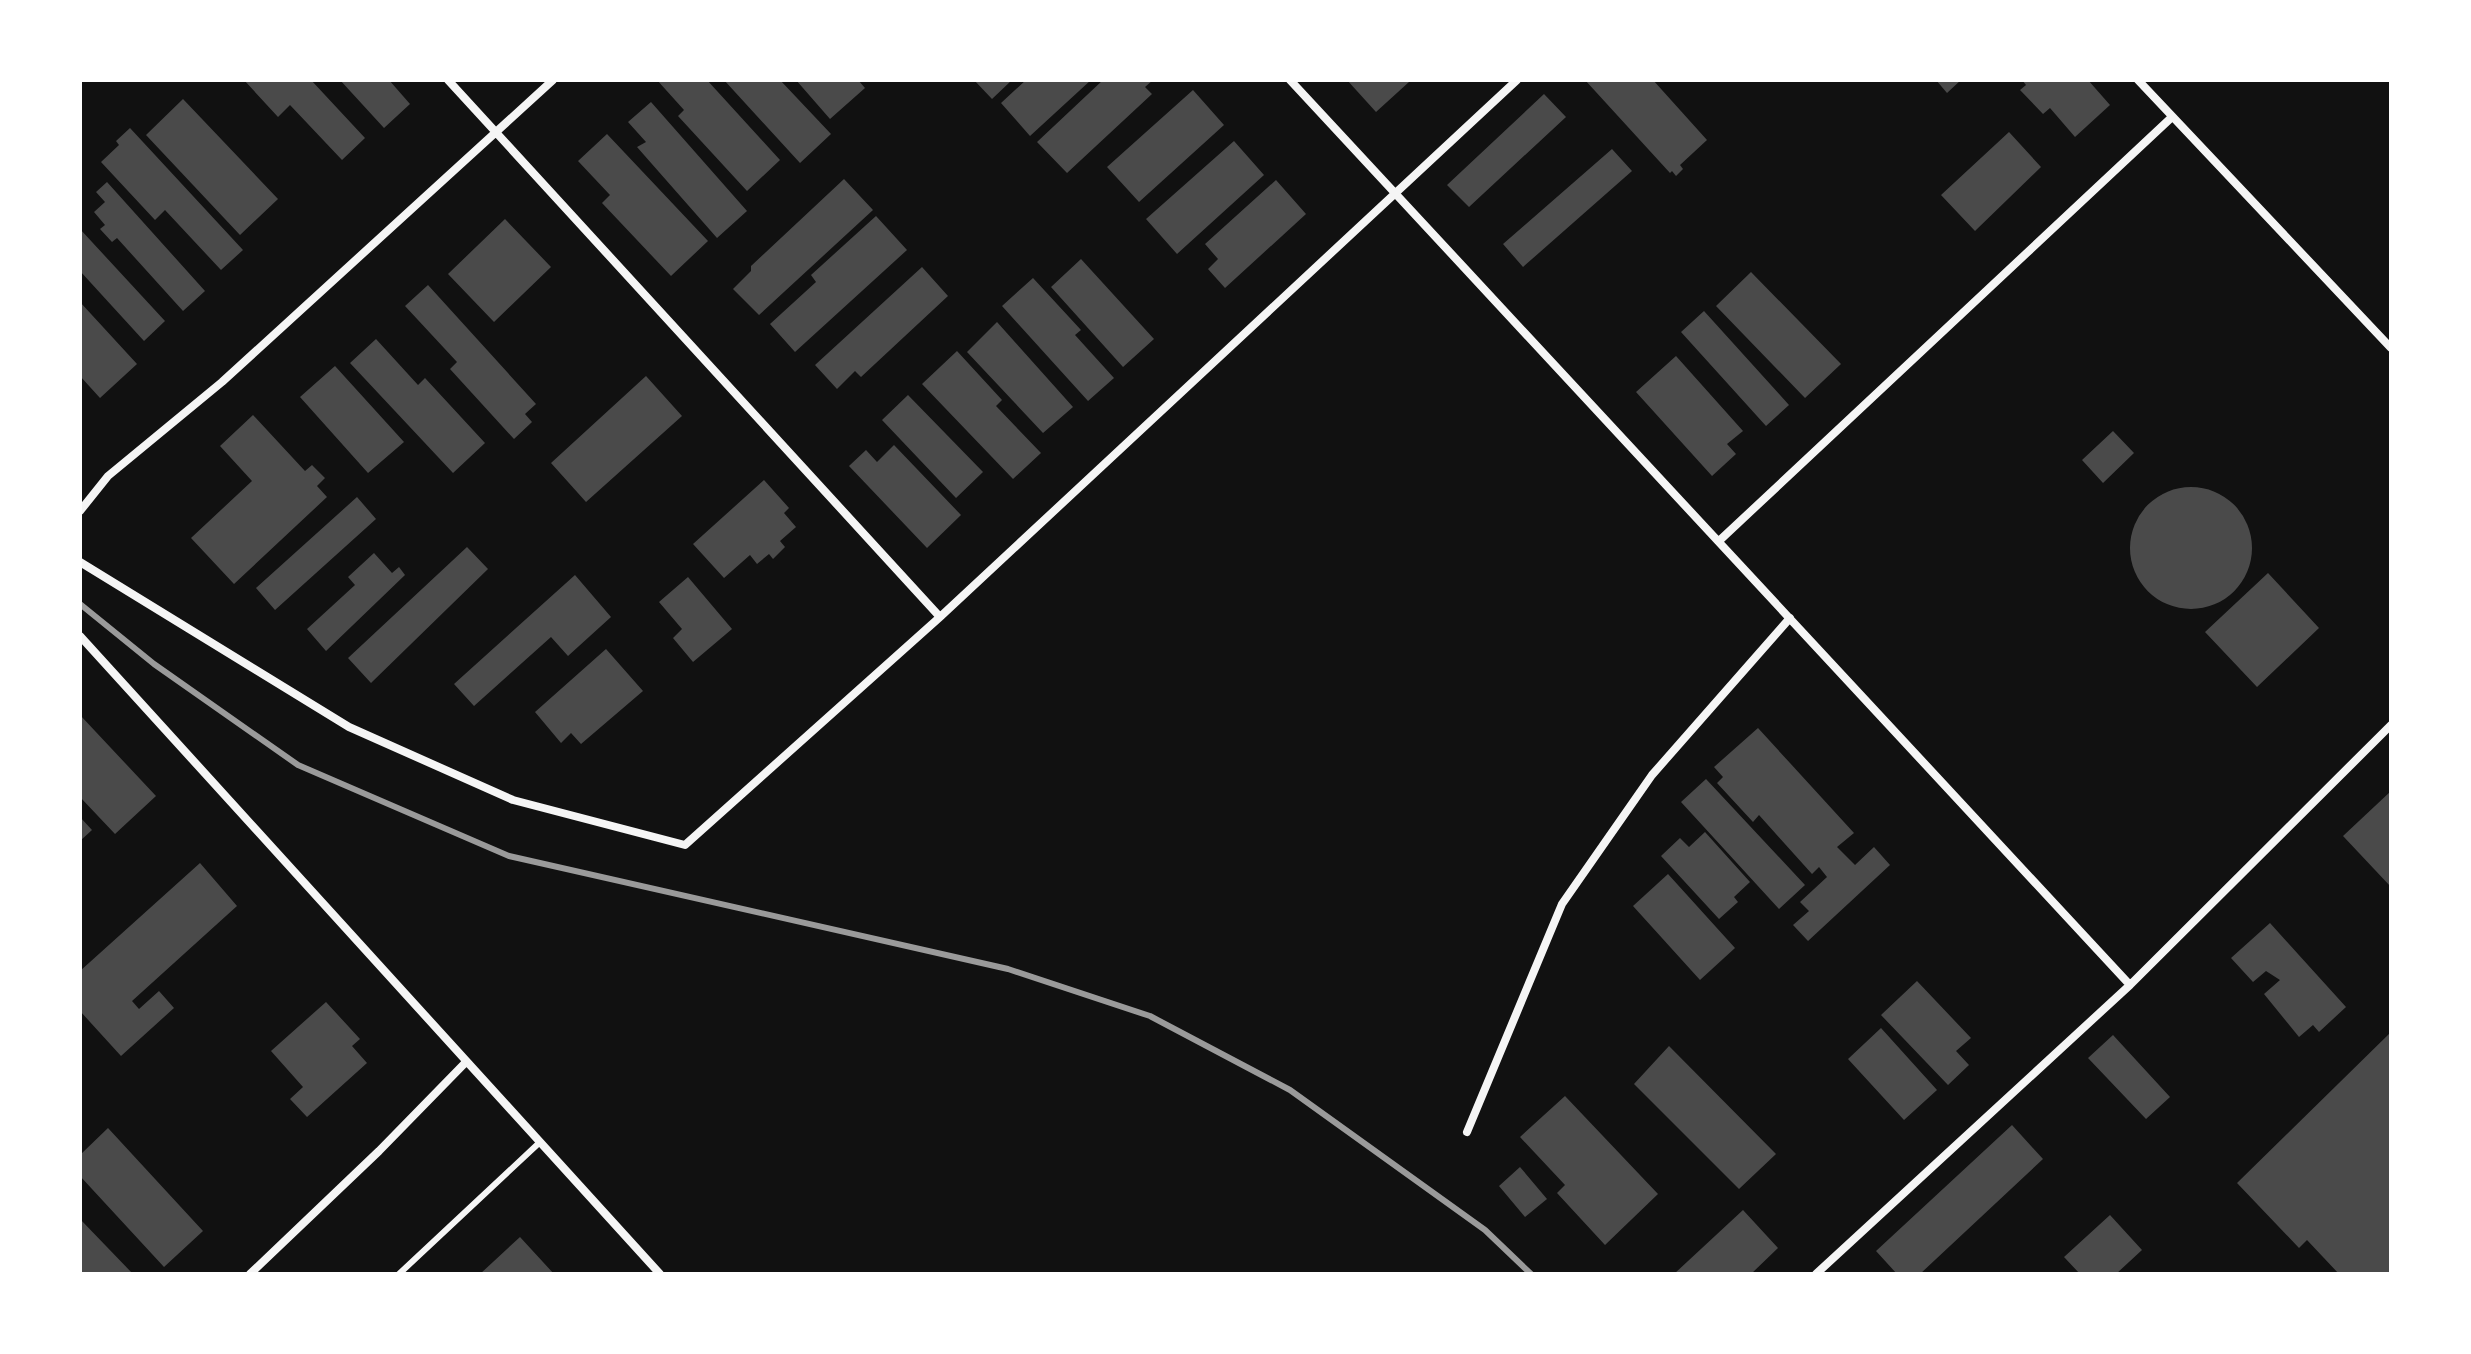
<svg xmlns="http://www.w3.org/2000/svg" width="2471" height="1354" viewBox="0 0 2471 1354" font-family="Roboto,sans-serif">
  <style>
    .building { fill: #4a4a4a }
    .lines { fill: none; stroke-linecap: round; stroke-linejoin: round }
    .service { stroke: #f5f5f5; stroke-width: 6 }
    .minor { stroke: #f5f5f5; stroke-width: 8 }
    .rail { stroke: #9a9a9a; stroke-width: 6 }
  </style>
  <rect width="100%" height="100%" fill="#111"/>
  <path class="building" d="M244 80H311L365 138 342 160 290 105 278 117Z
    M340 80H389L410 104 384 128Z
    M657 80H707L780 160 747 191 678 116 684 110Z
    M724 80H780L831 134 800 163Z
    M796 80H858L865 88 830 119Z
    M974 80H1012L992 99Z
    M1026 80H1091L1030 136 1001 103Z
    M1103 80H1153L1145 87 1152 94 1067 173 1037 142Z
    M1347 80H1408L1409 82 1376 112Z
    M1585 80H1653L1707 140 1680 165 1683 169 1676 176 1672 171 1670 173Z
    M1936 80H1961L1947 93Z
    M2022 80H2088L2110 105 2075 137 2050 108 2043 114 2020 90 2026 85Z
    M1193 90 1224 125 1139 202 1107 167Z
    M1544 94 1566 117 1469 207 1447 185Z
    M183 99 278 199 240 235 146 135Z
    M651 102 747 211 717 238 637 147 646 142 628 122Z
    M130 128 243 250 221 270 165 210 155 220 101 162 119 145 116 141Z
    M2009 132 2041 167 1975 231 1941 195Z
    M607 134 708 241 671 276 602 203 610 195 578 161Z
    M1234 141 1264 175 1177 254 1146 219Z
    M1612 149 1632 171 1523 267 1503 244Z
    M844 179 873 210 759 315 733 289 751 271V266Z
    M1276 180 1306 214 1225 288 1208 269 1218 259 1205 244Z
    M107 182 205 291 183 311 117 238 112 242 100 229 105 225 94 212 105 202 96 192Z
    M876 216 907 250 795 352 770 324 816 282 811 275Z
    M505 219 551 267 494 322 448 274Z
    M80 229 165 321 144 341 80 271Z
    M1081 259 1154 339 1123 367 1051 287Z
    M922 267 948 296 861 377 855 371 837 389 815 365Z
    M1751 272 1841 364 1805 398 1716 306Z
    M1033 278 1081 330 1075 335 1114 378 1088 401 1002 306Z
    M428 285 536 404 525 414 532 422 514 439 450 369 457 362 405 306Z
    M80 302 137 364 100 398 80 376Z
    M1704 311 1789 405 1766 426 1681 332Z
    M997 322 1073 407 1043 433 967 352Z
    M376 339 418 385 425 378 485 443 453 473 350 363Z
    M957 351 1002 400 996 406 1041 453 1013 479 922 384Z
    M1676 356 1743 431 1727 444 1736 454 1712 476 1636 392Z
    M335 366 404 442 368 473 300 397Z
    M646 376 682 416 586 502 551 463Z
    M908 395 983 472 956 498 882 420Z
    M253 415 305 471 312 465 325 478 317 486 327 497 234 584 191 538 252 481 220 446Z
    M2113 431 2134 453 2103 483 2082 460Z
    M894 445 961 515 927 548 849 466 866 450 877 462Z
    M764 480 789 508 784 513 796 527 780 541 785 547 773 559 769 554 757 564 750 555 724 578 693 544Z
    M2130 548a61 61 0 1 1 122 0a61 61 0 1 1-122 0Z
    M357 497 376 519 275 610 256 588Z
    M467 547 488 569 371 683 348 658Z
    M374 553 392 573 399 567 405 575 326 651 307 629 355 585 348 577Z
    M2268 573 2319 628 2257 687 2205 632Z
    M575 575 611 617 568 656 551 637 474 706 454 684Z
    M688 577 732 629 693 662 673 638 682 629 659 602Z
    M606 649 643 691 581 744 571 733 561 743 535 712Z
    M80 715 156 796 115 834 80 797Z
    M1758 728 1854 833 1837 847 1855 865 1874 847 1890 865 1808 941 1793 925 1809 911 1800 902 1827 877 1819 867 1812 874 1759 815 1753 822 1717 783 1723 777 1714 767Z
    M1706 779 1805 885 1779 909 1681 802Z
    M2391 791V887L2343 836Z
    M80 817 92 830 80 841Z
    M1705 832 1750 882 1734 897 1738 902 1719 919 1661 856 1680 838 1689 847Z
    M200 863 237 906 132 1001 139 1009 159 991 174 1008 121 1056 80 1011V971Z
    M1668 874 1735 948 1700 980 1633 906Z
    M2270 923 2346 1007 2319 1032 2313 1025 2299 1037 2264 994 2280 980 2266 971 2253 982 2231 958Z
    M1917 981 1971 1038 1956 1051 1969 1065 1948 1085 1881 1015Z
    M326 1002 360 1039 352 1046 367 1063 307 1117 290 1099 303 1087 271 1051Z
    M1881 1028 1937 1090 1904 1120 1848 1059Z
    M2391 1032V1274H2339L2307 1240 2299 1248 2237 1183Z
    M2113 1035 2170 1097 2146 1119 2088 1058Z
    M1669 1046 1776 1154 1739 1189 1634 1084Z
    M1565 1096 1658 1194 1605 1245 1557 1193 1565 1185 1520 1137Z
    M2012 1125 2043 1159 1920 1274H1897L1876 1251Z
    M108 1128 203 1231 164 1267 80 1176V1155Z
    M1520 1167 1547 1199 1525 1217 1499 1186Z
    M1743 1210 1778 1248 1751 1274H1674Z
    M2110 1215 2142 1250 2116 1274H2080L2064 1257Z
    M80 1219 133 1274H80Z
    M520 1237 554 1274H480Z"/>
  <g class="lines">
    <path class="service" d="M399 1274 539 1143"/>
    <path class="minor" d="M448 80 940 617
      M1290 80 2130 985
      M2138 80 2391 348
      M80 511 108 476 222 382 553 80
      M1719 541 2172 117
      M80 562 349 727 513 800 685 845 940 617 1517 80
      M80 636 660 1274
      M1467 1132 1562 904 1652 775 1790 618
      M250 1274 379 1151 465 1063
      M1816 1274 2130 985 2391 725"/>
    <path class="rail" d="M80 604 154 664 298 765 509 856 1008 969 1150 1016 1290 1090 1485 1230 1531 1274"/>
  </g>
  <rect width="2471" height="1354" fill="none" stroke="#ffffff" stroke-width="164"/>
</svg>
